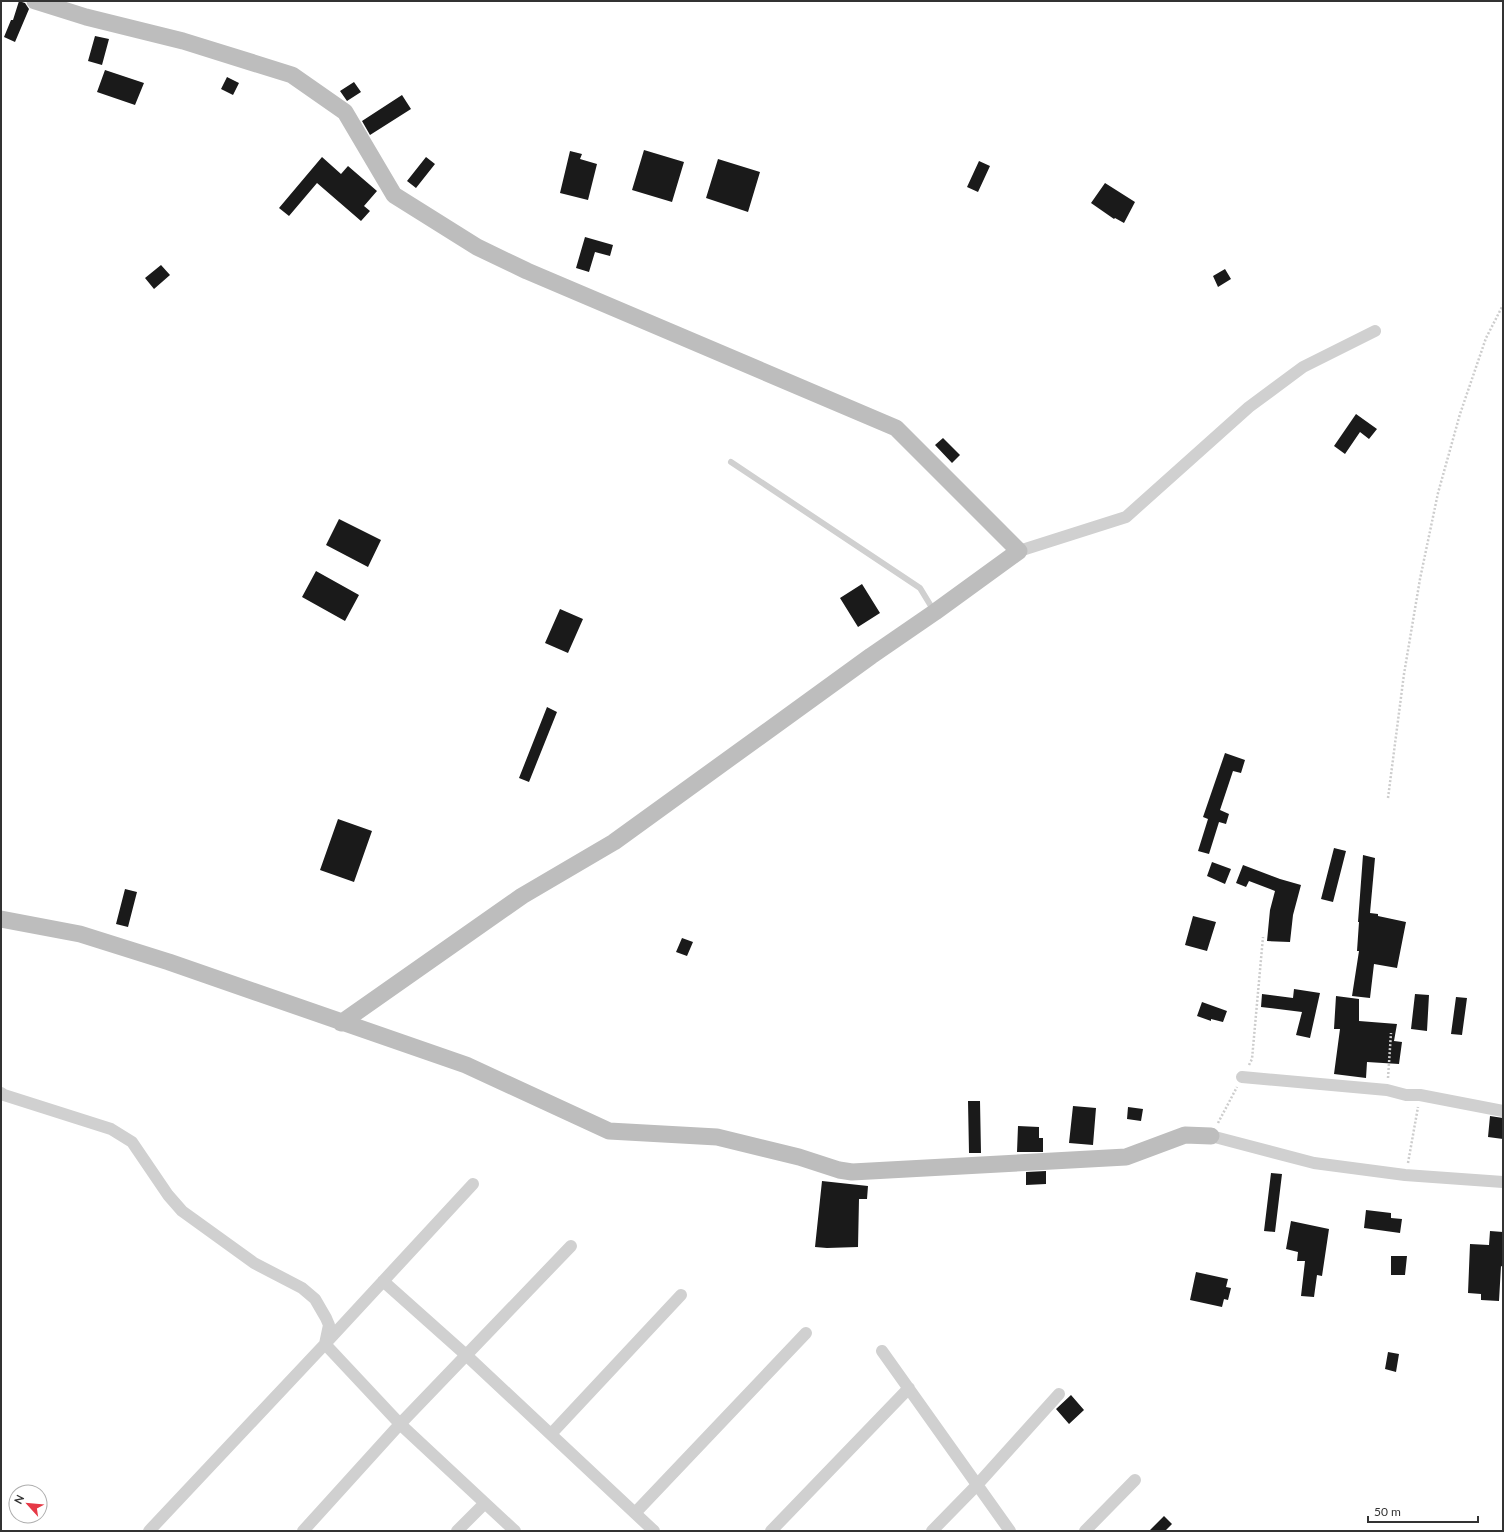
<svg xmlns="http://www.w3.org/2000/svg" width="1504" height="1532" viewBox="0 0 1504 1532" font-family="Lato,sans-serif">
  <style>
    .building { fill: #1a1a1a }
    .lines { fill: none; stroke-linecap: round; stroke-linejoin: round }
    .path { stroke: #cdcdcd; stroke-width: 2.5; stroke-dasharray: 2 2; stroke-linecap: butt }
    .lane { stroke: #d0d0d0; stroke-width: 6 }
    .street { stroke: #d0d0d0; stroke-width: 12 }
    .secondary { stroke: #bdbdbd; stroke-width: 17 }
  </style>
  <rect width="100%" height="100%" fill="#fff"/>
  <path class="building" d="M19 1 25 3 29 9 15 42 4 37 11 20H13Z
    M95 36 109 39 102 65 88 61Z
    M105 70 144 83 135 105 97 92Z
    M227 77 239 83 233 95 221 89Z
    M354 82 361 92 347 101 340 91Z
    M402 95 411 109 370 135 362 121Z
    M644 150 684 162 672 202 632 190Z
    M570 151 582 154 580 159 597 164 588 200 560 193Z
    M322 157 341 174 348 166 377 191 364 206 370 211 361 221 317 183 289 216 279 208Z
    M426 157 435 164 416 188 407 181Z
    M718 159 760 172 748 212 706 198Z
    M979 161 990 166 978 192 967 187Z
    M1105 183 1135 202 1124 223 1115 218 1114 219 1091 203Z
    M585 237 613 245 610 256 595 252 589 272 576 268Z
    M161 265 170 275 154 289 145 278Z
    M1225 269 1231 279 1218 287 1213 276Z
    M1356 414 1377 429 1369 439 1360 432 1345 454 1334 446Z
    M943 438 960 455 952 463 935 445Z
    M339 519 381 540 368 567 326 545Z
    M316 571 359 595 345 621 302 597Z
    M862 584 880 613 858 627 840 598Z
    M560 609 583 619 568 653 545 643Z
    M547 707 557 712 529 782 519 778Z
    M1225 753 1245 760 1241 773 1233 771 1220 810 1229 814 1226 824 1219 822 1209 854 1198 851 1208 819 1203 817Z
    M338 819 372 831 354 882 320 870Z
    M1334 848 1346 851 1333 902 1321 899Z
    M1363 855 1375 858 1370 913 1378 914V916L1406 922 1397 968 1374 964 1370 998 1352 996 1359 951H1357L1359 922H1358Z
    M1212 862 1231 869 1225 884 1207 876Z
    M1243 865 1280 879 1301 885 1293 915 1290 942 1267 941 1270 910 1275 891 1249 881 1246 887 1236 883Z
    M125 889 137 892 128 927 116 924Z
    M1193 916 1216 922 1207 951 1185 945Z
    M682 938 693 942 687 956 676 952Z
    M1294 989 1320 993 1310 1038 1296 1035 1302 1012 1261 1007 1262 994 1293 998Z
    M1415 994 1429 995 1427 1031 1411 1029Z
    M1336 996 1359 999V1021L1397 1024 1394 1041 1402 1042 1399 1064 1367 1062 1366 1078 1334 1074 1340 1029H1334Z
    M1456 997 1467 998 1462 1035 1451 1034Z
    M1202 1002 1227 1011 1223 1022 1211 1019V1021L1197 1016Z
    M968 1101H980L981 1153H969Z
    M1073 1106 1096 1108 1093 1145 1069 1143Z
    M1128 1107 1143 1109 1141 1121 1127 1119Z
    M1490 1116 1503 1118V1139L1488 1137Z
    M1018 1126 1039 1127V1138H1043V1152H1017Z
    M1046 1171V1184L1026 1185V1172Z
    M1271 1173 1282 1174 1275 1232 1264 1231Z
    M822 1181 868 1186 867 1199H859L858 1247 827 1248 815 1247Z
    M1366 1210 1391 1213V1218L1402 1219 1400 1233 1364 1228Z
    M1291 1221 1329 1229 1322 1276 1317 1275 1314 1297 1301 1296 1305 1261H1297L1298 1252 1286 1249Z
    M1490 1231 1503 1232V1267L1501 1266 1499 1301 1481 1300V1294L1468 1293 1470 1244 1489 1245Z
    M1391 1256H1407L1405 1275H1391Z
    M1196 1272 1228 1279 1226 1287 1231 1288 1228 1300 1224 1299 1222 1307 1190 1300Z
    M1388 1352 1399 1354 1396 1372 1385 1369Z
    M1071 1395 1084 1410 1069 1424 1056 1409Z
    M1164 1516 1172 1524 1165 1531H1149Z"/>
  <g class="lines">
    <path class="path" d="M1388 798 1404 674 1420 579 1438 493 1460 414 1486 338 1503 305
      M1249 1065 1252 1059 1263 937
      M1388 1078 1391 1033
      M1218 1123 1237 1087
      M1408 1163 1418 1107"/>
    <path class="lane" d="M731 462 920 588 934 611"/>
    <path class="street" d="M1019 551 1126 517 1249 407 1303 367 1375 331
      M1242 1077 1387 1090 1406 1095H1420L1503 1111
      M1 1093 4 1095 111 1129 132 1142 168 1195 182 1211 254 1263 302 1288 315 1299 326 1318 329 1325 325 1344 400 1424 515 1531
      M1211 1136 1314 1163 1405 1175 1503 1182
      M383 1281 466 1355 654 1531
      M882 1351 1010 1531
      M551 1434 681 1295
      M635 1513 806 1333
      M149 1531 325 1344 473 1184
      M303 1531 400 1424 571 1246
      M457 1531 485 1503
      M771 1531 909 1388
      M932 1531 977 1485 1059 1394
      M1085 1531 1135 1480"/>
    <path class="secondary" d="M35 1 86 17 183 41 292 75 345 112 394 195 477 247 527 271 896 428 1019 551 935 612 871 656 614 842 522 896 341 1023
      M1 919 80 934 169 962 466 1065 609 1131 717 1137 799 1157 839 1170 852 1172 1126 1157 1185 1135 1211 1136"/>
  </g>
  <rect width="1504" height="1532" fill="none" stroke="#333333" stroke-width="4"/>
  <g transform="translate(28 1504) rotate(297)"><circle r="19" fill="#ffffff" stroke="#adadad"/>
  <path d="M0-3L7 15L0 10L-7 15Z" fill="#e63946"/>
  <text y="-6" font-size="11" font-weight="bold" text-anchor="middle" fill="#333333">N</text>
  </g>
  <path d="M1368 1516v6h110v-6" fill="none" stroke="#333333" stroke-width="2"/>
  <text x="1374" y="1516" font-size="12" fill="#333333" stroke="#ffffff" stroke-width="3" paint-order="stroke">50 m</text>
</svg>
